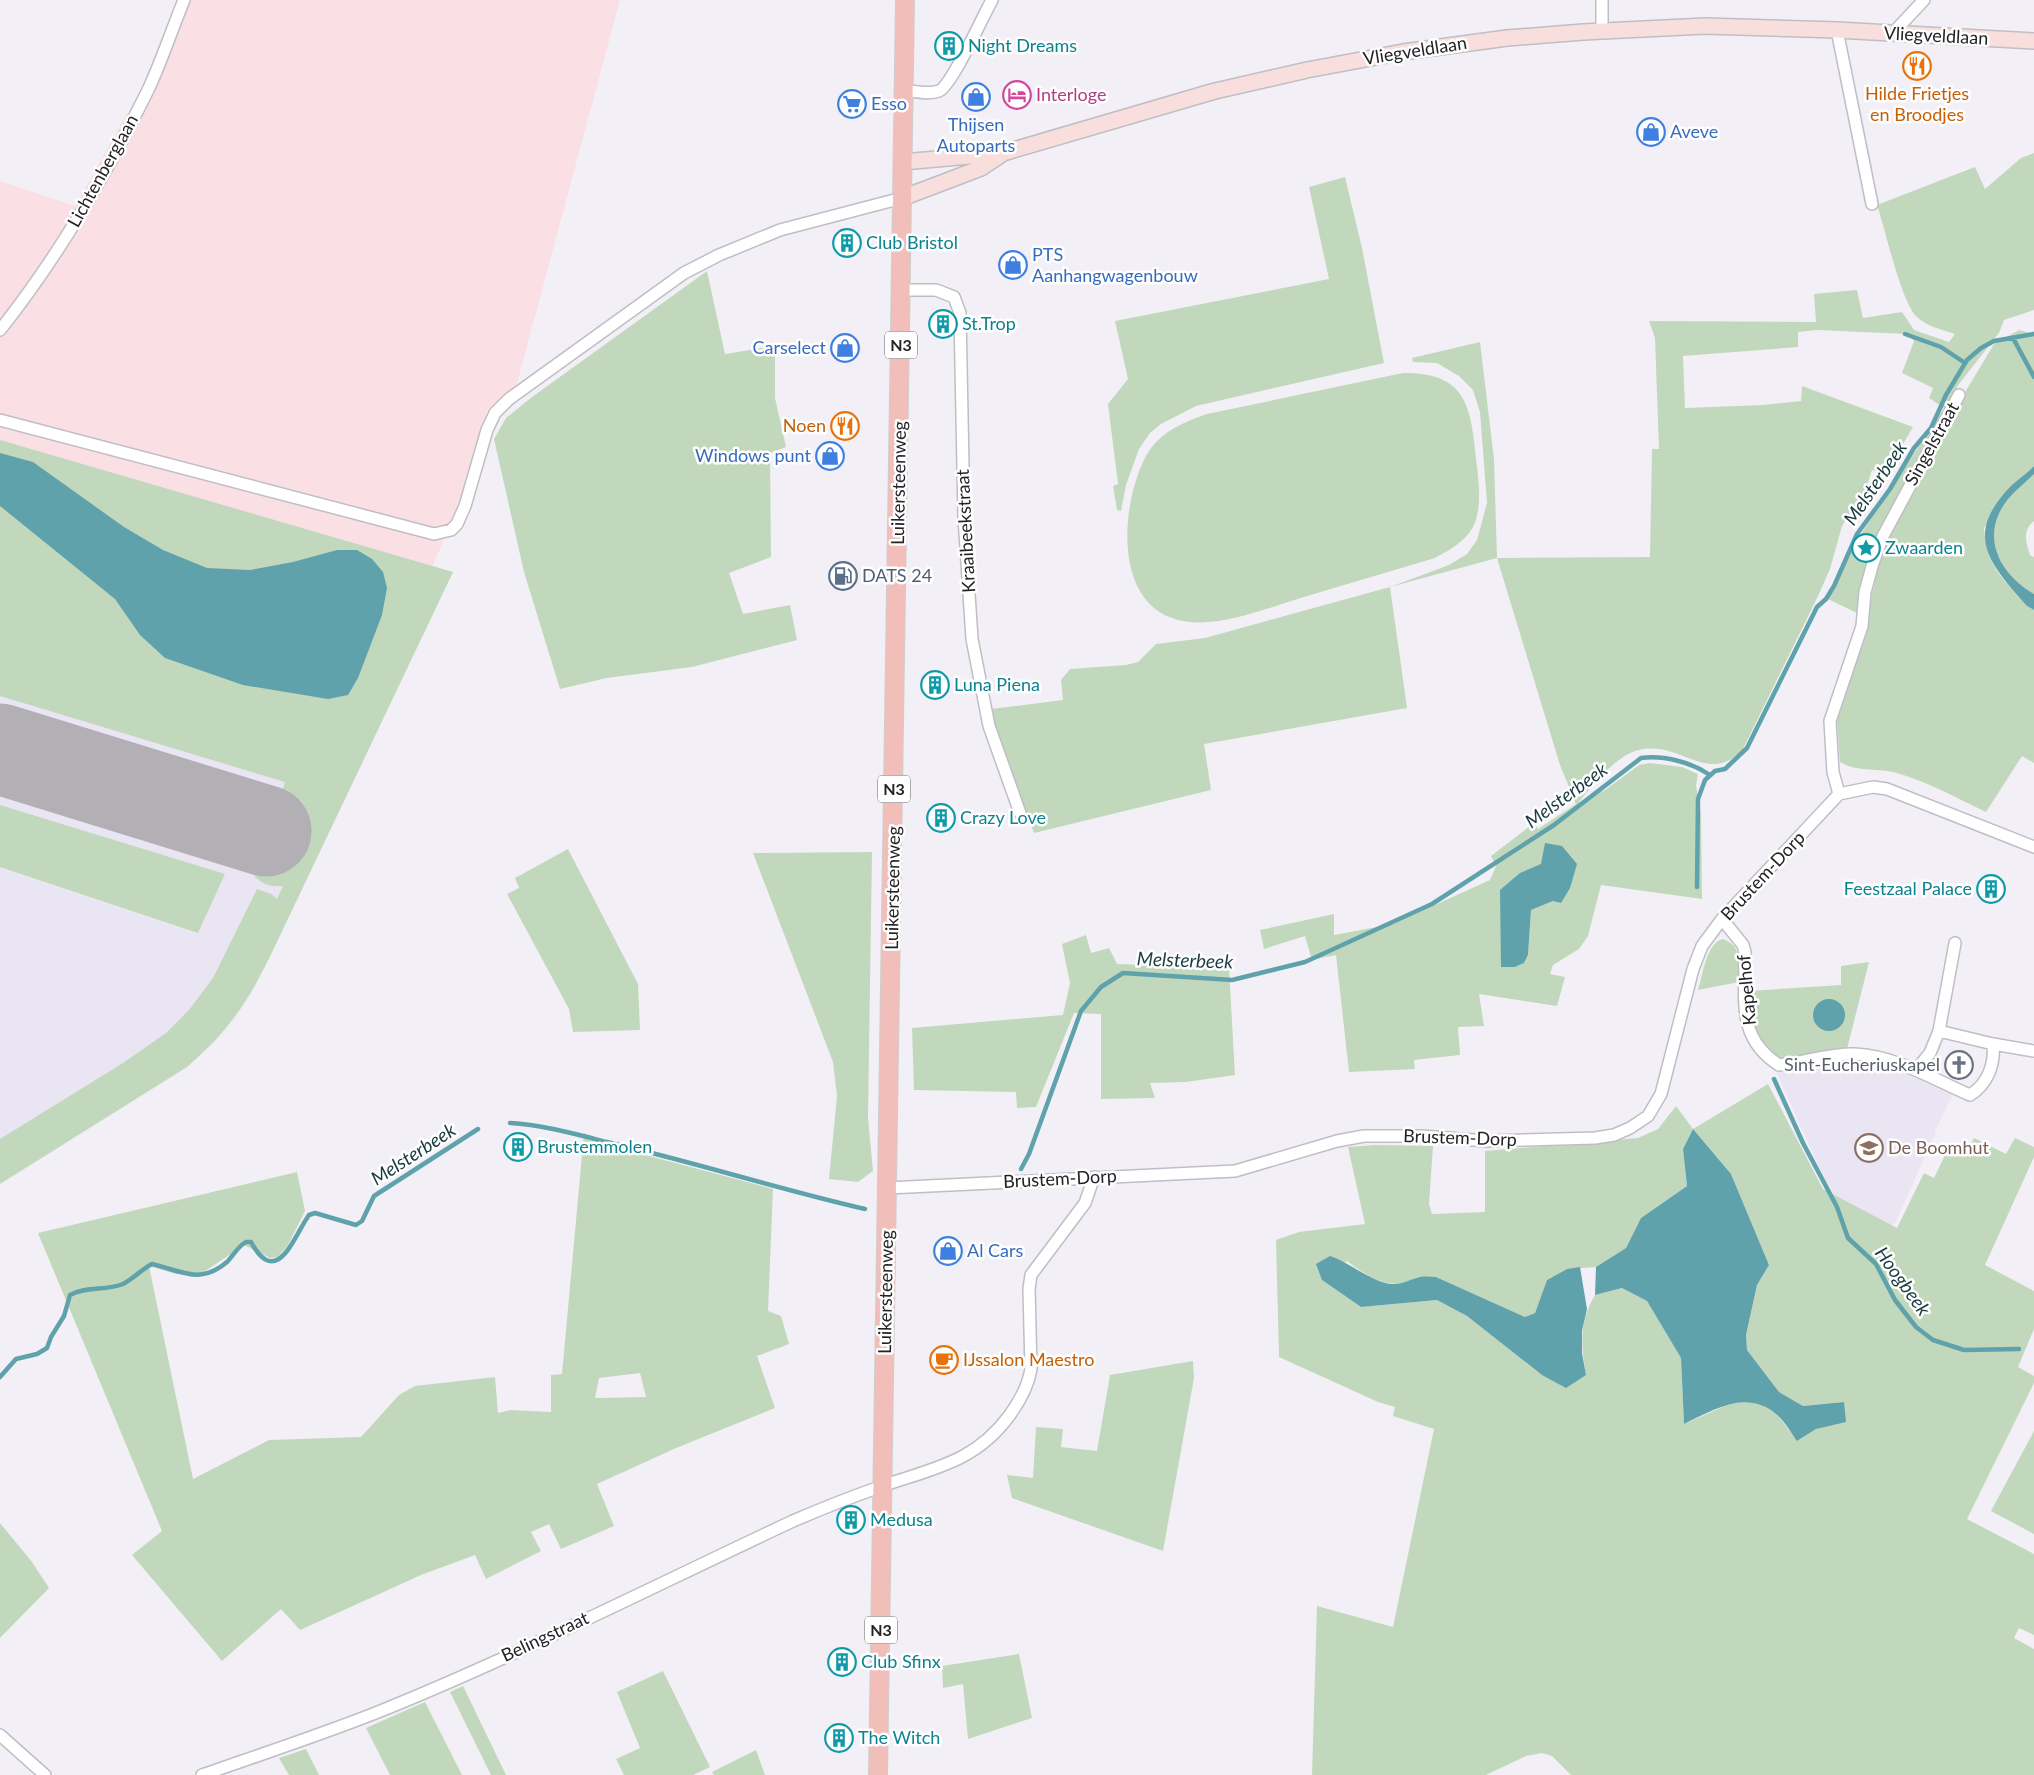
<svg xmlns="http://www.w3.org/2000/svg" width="2034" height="1775" viewBox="0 0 2034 1775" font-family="Lato,sans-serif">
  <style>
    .industrial { fill: #fadfe5 }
    .built { fill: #e9e5f3 }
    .green { fill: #c2d8bc; fill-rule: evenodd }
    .water { fill: #5fa2ab }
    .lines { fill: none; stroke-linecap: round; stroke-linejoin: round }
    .stream { stroke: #5fa2ab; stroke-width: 4.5 }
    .runway { stroke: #b2b0b5; stroke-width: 91 }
    .minor-casing { stroke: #c0bec5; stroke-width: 14 }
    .secondary-casing { stroke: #c0bec5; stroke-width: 18 }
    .primary-casing { stroke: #cfcecf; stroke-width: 20 }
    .minor { stroke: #fff; stroke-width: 11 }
    .secondary { stroke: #f8dedc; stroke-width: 15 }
    .primary { stroke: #f1beba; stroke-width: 18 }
    .labels { text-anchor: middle; stroke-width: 5; stroke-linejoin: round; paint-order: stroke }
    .shield { fill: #fefefe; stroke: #656466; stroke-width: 1 }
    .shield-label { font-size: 16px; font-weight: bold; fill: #232225 }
    .street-label { font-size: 18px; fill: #232225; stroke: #fefefe }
    .culture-label { font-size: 18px; fill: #0d838f; stroke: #fefefe; text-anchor: start }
    .food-label { font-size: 18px; fill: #c56008; stroke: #fefefe }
    .hotel-label { font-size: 18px; fill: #b23c85; stroke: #fefefe; text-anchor: start }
    .shop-label { font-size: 18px; fill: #366cbe; stroke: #fefefe; text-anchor: start }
    .service-label { font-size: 18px; fill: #4e5e75; stroke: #fefefe; text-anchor: start }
    .worship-label { font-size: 18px; fill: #5b616d; stroke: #fefefe; text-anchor: end }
    .education-label { font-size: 18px; fill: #785e54; stroke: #fefefe; text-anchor: start }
    .water-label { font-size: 19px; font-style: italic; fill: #1a3b40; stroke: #fefefe }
  </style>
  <rect width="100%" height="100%" fill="#f2f0f6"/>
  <path class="industrial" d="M177 0H620L516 387 487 410 457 510 432 567 0 442V181L75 206 141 89Z"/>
  <path class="built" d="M0 440 453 572 275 946 254 989 236 1017 214 1043 187 1067 0 1184Z
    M1838 1062H1861L1911 1072 1953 1094 1935 1131 1936 1132 1878 1261 1838 1203 1817 1163 1777 1073Z"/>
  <path class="green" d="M2034 153V310L2004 320 1999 333 1959 384 1945 408 1889 514 1865 576 1857 613 1828 599 1834 590 1855 543 1944 408 1929 398 1933 388 1902 373 1914 341 1907 334 1817 330 1798 332V347L1683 356 1685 408 1763 405 1801 401 1802 386 1913 427 1886 473 1872 470 1866 488 1842 526 1830 569 1818 596 1743 749C1708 787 1681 740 1639 750 1616 755 1592 786 1578 803L1605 790 1639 765 1650 763 1682 767 1698 774 1696 786 1701 813 1702 899 1601 885 1588 936 1579 949 1553 965 1550 974 1565 977 1557 1006 1479 994 1484 1026 1458 1027 1460 1055 1414 1060 1415 1069 1349 1072 1336 955 1312 960 1305 936 1264 949 1260 930 1334 914V935L1393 924 1490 880 1496 866 1491 856 1534 823 1538 829 1576 804 1560 765 1497 558 1390 587 1407 708 1204 744 1211 790 1034 833 1002 752 991 709 1063 700 1061 680 1070 669 1126 665 1138 662 1156 644 1205 638 1390 587 1449 565 1467 554 1477 540 1487 503 1480 412 1473 390 1459 376 1437 363 1413 362 1412 358 1480 342 1494 459 1497 558 1650 557 1652 449H1659L1655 338 1649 321 1816 322 1814 294 1857 290 1863 318 1902 312 1914 330 1949 342 1955 334C1941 329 1928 327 1917 317 1901 302 1885 228 1877 205L1975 167 1985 189 2021 158ZM1541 864 1553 901 1531 910 1528 955 1524 963 1515 967Z
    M1345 177 1362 248 1384 363 1196 406 1161 424 1150 433 1139 449 1126 485 1121 511 1117 510 1113 486 1118 484 1108 404 1128 379 1115 321 1329 279 1309 187Z
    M707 271 725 354 775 346V398L786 447 770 453 771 557 729 573 743 614 790 605 797 640 692 667 607 678 560 689 524 572 494 439 506 418 532 397Z
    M2019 330 2034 334V466L1984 528C1987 568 2002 577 2027 606L2034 610V763L2022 756 1986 812C1956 798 1925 780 1893 772 1875 768 1857 772 1840 762L1837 719 1862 645 1877 569 1889 537 1961 399 1994 344Z
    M1403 373C1470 372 1471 411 1477 466 1479 486 1482 508 1473 527 1465 542 1449 550 1435 558 1392 571 1350 583 1307 596 1270 607 1216 630 1178 620 1112 603 1121 503 1146 456 1159 432 1184 422 1207 414Z
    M0 440 453 572 275 946C249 1000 232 1027 187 1067L0 1184V1139L123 1063 166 1033 189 1010 213 978 257 889 271 894 277 899 283 886C271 887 264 885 255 877L285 782 0 696Z
    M2034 474V521C2022 530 2026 543 2030 555L2034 557V594C1998 573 1979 534 2009 498 2016 490 2026 482 2034 474Z
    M0 805 225 874 198 933 0 867Z
    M568 849 638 984 640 1030 573 1032 569 1009 507 894 519 888 515 878Z
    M872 852 868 1118 873 1171 858 1182 829 1179 837 1096 833 1062 753 853Z
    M1086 935 1091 953 1109 948 1117 964 1229 968 1235 1075 1186 1082 1150 1083 1155 1098 1101 1099V1014L1074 1013 1036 1107 1017 1108 1016 1092 914 1090 912 1028 1063 1015 1070 983 1062 944Z
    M1723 939C1743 946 1739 965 1739 982L1698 990C1703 975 1706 943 1723 939Z
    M1869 962 1847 1049 1785 1060 1774 1055 1757 1034 1753 1025 1749 991 1841 985V966Z
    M1768 1084 1823 1189 1897 1228 1924 1173 1934 1178 1948 1149 1965 1157 1974 1138 2006 1154 2015 1138 2034 1147V1157L1985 1265 2034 1291V1329L2018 1367 2034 1376V1383L1967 1519 2034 1554V1635L2019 1628 2014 1638 2034 1649V1775H1571L1552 1756 1542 1753 1526 1756 1486 1775H1312L1317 1606 1393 1627 1434 1429 1393 1416 1395 1407 1378 1402 1279 1357 1276 1240 1299 1232 1365 1224 1348 1147 1375 1145 1433 1146 1429 1204 1432 1214 1485 1212V1151L1638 1138 1658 1129 1676 1106 1693 1129ZM1693 1129 1731 1174 1769 1265 1757 1285 1746 1335 1747 1350 1779 1392 1803 1406 1844 1402 1816 1429 1797 1441 1777 1414 1755 1401 1729 1404 1684 1424 1681 1358 1647 1301 1622 1288 1595 1295C1579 1321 1581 1346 1586 1375H1542L1467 1316 1437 1300 1361 1307 1322 1280 1347 1261C1364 1274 1383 1287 1405 1283 1419 1280 1419 1277 1436 1277L1525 1317 1535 1313 1547 1280 1567 1269 1596 1267 1626 1248 1641 1218 1687 1186 1683 1149Z
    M584 1133 604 1144 773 1189 768 1311 781 1316 789 1344 757 1356 775 1408 676 1448 597 1484 614 1526 561 1549 549 1524 531 1532 541 1551 486 1579 475 1555 421 1575 300 1630 281 1609 222 1661 132 1555 162 1531 38 1233 297 1172 305 1211 288 1245 278 1257 270 1258 244 1245 201 1274H176L149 1266 193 1479 269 1440 361 1437 399 1395 415 1386 495 1377 498 1413 511 1410 551 1412V1375L562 1374ZM640 1373 646 1397 595 1398 599 1378Z
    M1193 1361 1194 1378 1163 1551 1012 1498 1007 1475 1033 1478 1036 1427 1063 1429 1061 1447 1097 1451 1110 1375Z
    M2034 1431V1534L1991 1511Z
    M0 1523 32 1562 49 1588 0 1638Z
    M1019 1654 1032 1718 968 1739 963 1684 943 1688 942 1666Z
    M663 1671 710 1767 693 1775H624L616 1759 640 1748 617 1692Z
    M463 1686 506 1775H491L450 1692Z
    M425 1702 462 1775H390L366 1728Z
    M306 1749 319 1775H289L279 1758Z
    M756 1750 765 1775H714L712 1772Z"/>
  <path class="water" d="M0 453 33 462 124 527 163 550 207 568 250 570 293 562 337 550H357L372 559 383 572 387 588 382 615 358 678 348 695 328 699 243 685 165 658 140 635 115 599 0 506Z
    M2034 466V474C2026 482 2016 490 2009 498 1979 534 1998 573 2034 594V610L2027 606C1990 564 1963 536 2010 487 2018 479 2027 474 2034 466Z
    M1545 843 1562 846 1577 864 1570 888 1561 903 1553 901 1531 910 1528 955 1524 963 1515 967H1501L1500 890 1520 873 1541 864Z
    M1813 1015a16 16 0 1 1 32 0a16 16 0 1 1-32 0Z
    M1693 1129 1731 1174 1769 1265 1757 1285 1746 1335 1747 1350 1779 1392 1803 1406 1844 1402 1846 1422 1816 1429 1797 1441C1791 1433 1785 1421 1776 1414 1746 1389 1714 1410 1684 1424L1681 1358 1647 1301 1622 1288 1595 1295 1596 1267 1626 1248 1641 1218 1687 1186 1683 1149Z
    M1330 1256C1349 1262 1376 1285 1394 1284 1404 1284 1411 1279 1420 1277 1425 1276 1431 1277 1436 1277L1525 1317 1535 1313 1547 1280 1567 1269 1580 1267 1587 1309 1582 1331V1353L1586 1375 1566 1388 1542 1375 1467 1316 1437 1300 1361 1307 1322 1280 1316 1264Z"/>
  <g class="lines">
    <path class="stream" d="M1905 334 1941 347 1965 363
      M2013 338 2034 377
      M1697 887 1698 799 1705 780 1715 771 1725 769 1747 748 1817 607 1826 599 1834 586 1857 534 1890 489 1914 448 1931 428 1946 395 1967 360 1981 348 1994 341 2034 334
      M1774 1079 1803 1143 1837 1207 1848 1238 1876 1264 1895 1300 1916 1327 1933 1340 1964 1350 2019 1349
      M510 1123C543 1125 575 1134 607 1142 694 1162 778 1189 865 1209
      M1021 1169 1029 1154 1081 1011 1101 987 1123 973 1232 980 1305 962 1432 904 1554 825 1641 758C1663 755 1691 762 1710 775
      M0 1377 16 1359 37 1354 47 1348 51 1337 64 1316 70 1295C86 1286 106 1291 123 1284 133 1279 142 1269 152 1264 182 1271 200 1285 227 1262 233 1256 239 1245 246 1242H251C277 1290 294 1236 309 1215L315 1213 356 1225 362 1221 374 1196 478 1129"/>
    <path class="runway" d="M0 749 266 831"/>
    <defs>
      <path id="minor" d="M1602 0V31
        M1837 30 1872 204
        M1893 33 1924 0
        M903 90C914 91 928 95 939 91 952 85 983 16 992 0
        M902 290H936L954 297 960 313 964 518 972 639 989 726 1020 813
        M0 330C59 256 107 173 149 88 162 60 172 29 184 0
        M0 420 434 534 451 530 457 524 465 506 487 430 495 413 509 399 684 273 719 255 780 230 902 198
        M1839 794 1833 772 1830 721 1862 626 1865 592 1873 563 1883 536 1959 395
        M1722 919 1743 945 1745 952C1746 997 1735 1037 1779 1065 1804 1063 1829 1053 1855 1054 1896 1056 1933 1079 1970 1095 1988 1084 1995 1064 1993 1044L1939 1031
        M1993 1044 2034 1051
        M1917 1069 1930 1053 1939 1031 1955 943
        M888 1188 1235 1171 1337 1141 1364 1136H1422L1486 1141 1595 1138 1614 1135 1630 1128 1648 1116 1661 1094 1693 969 1702 946 1722 919 1839 794 1873 787 1887 789 2034 847
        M0 1735 45 1775
        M202 1775C259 1755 317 1736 373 1714 515 1657 654 1586 793 1521 823 1508 854 1496 885 1485 935 1468 976 1461 1009 1416 1020 1401 1028 1387 1031 1369L1029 1289 1031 1275 1085 1203 1094 1177"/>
      <path id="secondary" d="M903 162 1003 153 1215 91 1307 70 1403 52 1507 38 1583 32 1705 26 1837 30 2034 41
        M902 198 981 168 1002 154"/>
      <path id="primary" d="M878 1775 905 0"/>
    </defs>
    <use href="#minor" class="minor-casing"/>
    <use href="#secondary" class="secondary-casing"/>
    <use href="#primary" class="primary-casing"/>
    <use href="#minor" class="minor"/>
    <use href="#secondary" class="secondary"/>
    <use href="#primary" class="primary"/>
  </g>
  <defs>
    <symbol id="building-ring" viewBox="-11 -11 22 22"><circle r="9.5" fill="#fefefe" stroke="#0f9aa8" stroke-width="1.5"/><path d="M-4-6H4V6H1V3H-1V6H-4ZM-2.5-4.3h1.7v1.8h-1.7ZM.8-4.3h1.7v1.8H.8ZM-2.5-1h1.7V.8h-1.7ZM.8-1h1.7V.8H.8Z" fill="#0f9aa8"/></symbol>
    <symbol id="restaurant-ring" viewBox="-11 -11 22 22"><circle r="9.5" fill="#fefefe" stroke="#e8710a" stroke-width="1.5"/><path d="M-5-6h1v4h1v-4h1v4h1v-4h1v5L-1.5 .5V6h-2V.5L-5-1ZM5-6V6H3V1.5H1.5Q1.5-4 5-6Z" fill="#e8710a"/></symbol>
    <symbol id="hotel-ring" viewBox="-11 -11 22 22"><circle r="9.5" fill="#fefefe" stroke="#d1479c" stroke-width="1.5"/><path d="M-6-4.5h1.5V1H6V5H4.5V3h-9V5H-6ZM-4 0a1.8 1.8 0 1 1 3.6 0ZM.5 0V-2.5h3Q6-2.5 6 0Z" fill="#d1479c"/></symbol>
    <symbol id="shop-ring" viewBox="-11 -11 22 22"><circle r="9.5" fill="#fefefe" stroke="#3f7fe0" stroke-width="1.5"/><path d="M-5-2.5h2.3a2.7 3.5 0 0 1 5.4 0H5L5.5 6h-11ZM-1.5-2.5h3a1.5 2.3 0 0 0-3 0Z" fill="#3f7fe0"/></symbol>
    <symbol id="supermarket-ring" viewBox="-11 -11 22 22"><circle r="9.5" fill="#fefefe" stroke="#3f7fe0" stroke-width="1.5"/><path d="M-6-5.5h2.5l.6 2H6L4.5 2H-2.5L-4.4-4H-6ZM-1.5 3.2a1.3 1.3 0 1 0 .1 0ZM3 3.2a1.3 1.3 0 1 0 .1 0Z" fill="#3f7fe0"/></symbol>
    <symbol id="sight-ring" viewBox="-11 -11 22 22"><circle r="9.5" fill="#fefefe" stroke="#0f9aa8" stroke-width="1.5"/><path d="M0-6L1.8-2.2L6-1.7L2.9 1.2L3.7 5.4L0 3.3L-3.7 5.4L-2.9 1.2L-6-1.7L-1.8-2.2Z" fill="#0f9aa8"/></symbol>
    <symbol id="fuel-ring" viewBox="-11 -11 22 22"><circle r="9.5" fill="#fefefe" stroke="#5c6f8a" stroke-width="1.5"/><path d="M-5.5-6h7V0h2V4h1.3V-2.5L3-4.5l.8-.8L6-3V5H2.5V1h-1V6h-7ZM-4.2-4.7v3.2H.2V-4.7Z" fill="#5c6f8a"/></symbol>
    <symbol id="church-ring" viewBox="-11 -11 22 22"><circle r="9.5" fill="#fefefe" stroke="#6b7280" stroke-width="1.5"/><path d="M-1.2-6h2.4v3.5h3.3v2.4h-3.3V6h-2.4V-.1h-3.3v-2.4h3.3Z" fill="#6b7280"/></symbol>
    <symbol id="school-ring" viewBox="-11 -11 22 22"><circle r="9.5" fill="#fefefe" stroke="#8d6e63" stroke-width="1.5"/><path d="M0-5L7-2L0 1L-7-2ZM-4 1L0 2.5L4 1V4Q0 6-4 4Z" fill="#8d6e63"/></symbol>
    <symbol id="cafe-ring" viewBox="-11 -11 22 22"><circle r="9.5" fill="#fefefe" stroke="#e8710a" stroke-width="1.5"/><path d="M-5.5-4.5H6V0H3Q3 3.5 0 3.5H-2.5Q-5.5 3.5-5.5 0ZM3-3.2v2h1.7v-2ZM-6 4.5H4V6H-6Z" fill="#e8710a"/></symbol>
  </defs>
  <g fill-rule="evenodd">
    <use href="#building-ring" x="933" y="30" width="32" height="32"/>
    <use href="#restaurant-ring" x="1901" y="50" width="32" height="32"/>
    <use href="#hotel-ring" x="1001" y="79" width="32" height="32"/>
    <use href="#shop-ring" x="960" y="81" width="32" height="32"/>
    <use href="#supermarket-ring" x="836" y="88" width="32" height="32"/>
    <use href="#shop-ring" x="1635" y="116" width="32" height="32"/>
    <use href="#building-ring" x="831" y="227" width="32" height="32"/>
    <use href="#shop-ring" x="997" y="249" width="32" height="32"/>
    <use href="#building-ring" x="927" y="308" width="32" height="32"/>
    <use href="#shop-ring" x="829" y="332" width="32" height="32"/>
    <use href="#restaurant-ring" x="829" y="410" width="32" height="32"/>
    <use href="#shop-ring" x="814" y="440" width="32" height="32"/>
    <use href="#sight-ring" x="1850" y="532" width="32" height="32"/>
    <use href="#fuel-ring" x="827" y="560" width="32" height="32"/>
    <use href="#building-ring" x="919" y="669" width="32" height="32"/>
    <use href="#building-ring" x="925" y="802" width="32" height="32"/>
    <use href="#building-ring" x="1975" y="873" width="32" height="32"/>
    <use href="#church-ring" x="1943" y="1049" width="32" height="32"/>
    <use href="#building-ring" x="502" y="1131" width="32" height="32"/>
    <use href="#school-ring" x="1853" y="1132" width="32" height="32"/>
    <use href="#shop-ring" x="932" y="1235" width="32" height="32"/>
    <use href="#cafe-ring" x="928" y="1344" width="32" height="32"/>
    <use href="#building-ring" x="835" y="1504" width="32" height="32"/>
    <use href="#building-ring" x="826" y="1646" width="32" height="32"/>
    <use href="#building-ring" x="823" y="1722" width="32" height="32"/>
  </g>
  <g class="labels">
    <g class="shield">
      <rect x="885" y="331.5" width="32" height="27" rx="4"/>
      <rect x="878" y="775.5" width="32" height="27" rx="4"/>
      <rect x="865" y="1616.5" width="32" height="27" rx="4"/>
    </g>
    <g class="shield-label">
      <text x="901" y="351">N3</text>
      <text x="894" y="795">N3</text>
      <text x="881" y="1636">N3</text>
    </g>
    <g class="street-label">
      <text transform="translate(1936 36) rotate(3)" y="6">Vliegveldlaan</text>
      <text transform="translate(1415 51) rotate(-9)" y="6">Vliegveldlaan</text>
      <text transform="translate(103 171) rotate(-61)" y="6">Lichtenberglaan</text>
      <text transform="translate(1932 444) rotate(-61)" y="6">Singelstraat</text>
      <text transform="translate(899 483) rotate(-89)" y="6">Luikersteenweg</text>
      <text transform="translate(966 531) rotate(-93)" y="6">Kraaibeekstraat</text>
      <text transform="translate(1763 876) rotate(-47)" y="6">Brustem-Dorp</text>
      <text transform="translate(893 888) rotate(-89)" y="6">Luikersteenweg</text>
      <text transform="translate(1747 990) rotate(-95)" y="6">Kapelhof</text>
      <text transform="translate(1460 1138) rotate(2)" y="6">Brustem-Dorp</text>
      <text transform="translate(1060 1179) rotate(-3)" y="6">Brustem-Dorp</text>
      <text transform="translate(886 1292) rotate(-89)" y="6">Luikersteenweg</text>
      <text transform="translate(545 1637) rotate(-25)" y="6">Belingstraat</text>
    </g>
    <g class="culture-label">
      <text x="968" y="52">Night Dreams</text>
      <text x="866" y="249">Club Bristol</text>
      <text x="962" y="330">St.Trop</text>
      <text x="1885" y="554">Zwaarden</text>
      <text x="954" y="691">Luna Piena</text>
      <text x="960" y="824">Crazy Love</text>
      <text x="1972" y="895" text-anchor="end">Feestzaal Palace</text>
      <text x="537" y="1153">Brustemmolen</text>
      <text x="870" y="1526">Medusa</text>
      <text x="861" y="1668">Club Sfinx</text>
      <text x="858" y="1744">The Witch</text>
    </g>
    <g class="food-label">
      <text x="1917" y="100">Hilde Frietjes<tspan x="1917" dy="21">en Broodjes</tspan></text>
      <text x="826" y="432" text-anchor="end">Noen</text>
      <text x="963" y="1366" text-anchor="start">IJssalon Maestro</text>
    </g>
    <g class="hotel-label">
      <text x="1036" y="101">Interloge</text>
    </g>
    <g class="shop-label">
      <text x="871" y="110">Esso</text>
      <text x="976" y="131" text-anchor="middle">Thijsen<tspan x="976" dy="21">Autoparts</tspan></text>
      <text x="1670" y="138">Aveve</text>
      <text x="1032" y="261">PTS<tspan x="1032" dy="21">Aanhangwagenbouw</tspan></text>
      <text x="826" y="354" text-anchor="end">Carselect</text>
      <text x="811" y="462" text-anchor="end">Windows punt</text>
      <text x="967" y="1257">Al Cars</text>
    </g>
    <g class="service-label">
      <text x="862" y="582">DATS 24</text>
    </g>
    <g class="worship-label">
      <text x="1940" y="1071">Sint-Eucheriuskapel</text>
    </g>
    <g class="education-label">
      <text x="1888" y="1154">De Boomhut</text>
    </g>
    <g class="water-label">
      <text transform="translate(1875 483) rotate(-56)" y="7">Melsterbeek</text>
      <text transform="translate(1566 795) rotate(-36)" y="7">Melsterbeek</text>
      <text transform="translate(1185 960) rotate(2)" y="7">Melsterbeek</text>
      <text transform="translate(413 1154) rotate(-33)" y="7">Melsterbeek</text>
      <text transform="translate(1903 1281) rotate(54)" y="7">Hoogbeek</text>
    </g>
  </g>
</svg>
